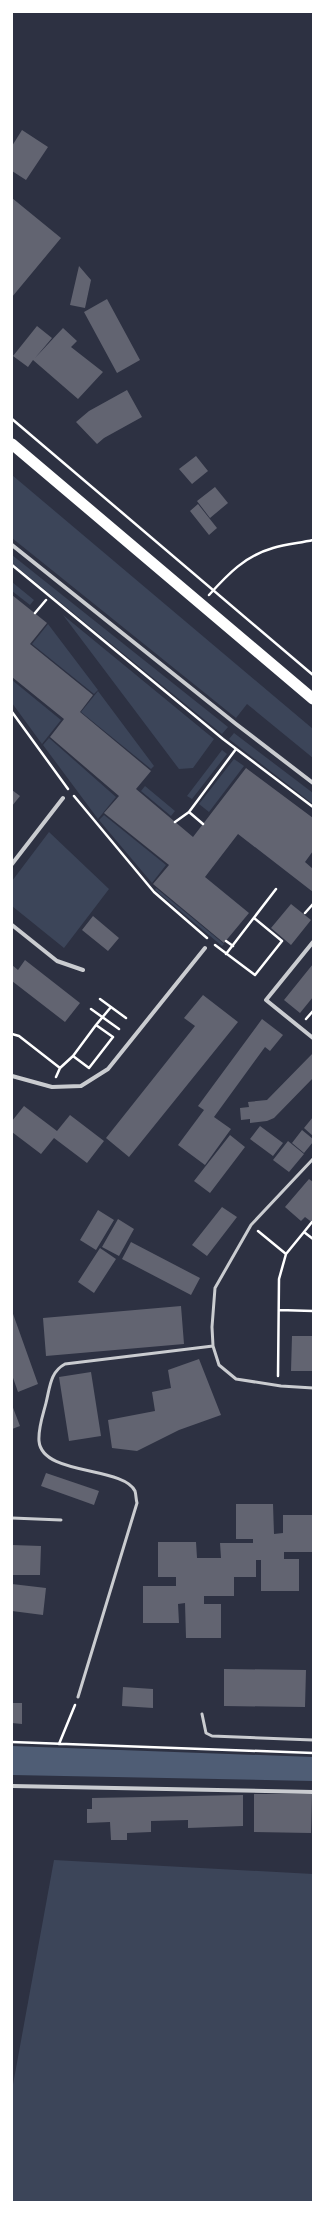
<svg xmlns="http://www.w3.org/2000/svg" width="325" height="2214" viewBox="0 0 325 2214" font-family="'Exo 2',sans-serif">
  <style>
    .green { fill: #3c4559 }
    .water { fill: #4f5d75 }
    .building { fill: #626471 }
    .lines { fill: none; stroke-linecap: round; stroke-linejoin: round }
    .path { stroke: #fff; stroke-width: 2.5 }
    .service { stroke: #caccd0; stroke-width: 3 }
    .minor { stroke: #caccd0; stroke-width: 4 }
    .trunk { stroke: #fff; stroke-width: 11 }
  </style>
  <rect width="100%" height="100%" fill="#2d3142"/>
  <path class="green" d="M12 475 313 729V758L247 704 236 718 12 538Z
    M12 555 228 727 222 734 12 563Z
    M12 582 34 600 30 605 12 591Z
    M63 615 214 739 193 768 179 769Z
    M48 624 98 690 94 694 32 644Z
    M12 680 61 720 42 744 12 703Z
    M98 691 154 766 151 769 81 712Z
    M234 733 313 793V804L229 739Z
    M49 738 116 797 98 819 43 745Z
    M222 750 227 754 192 799 187 796Z
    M234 759 244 766 209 812 199 804Z
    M145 786 175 811 171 816 141 791Z
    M104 815 166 865 152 883 99 820Z
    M49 832 109 889 64 948 12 906V881Z
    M156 888 224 944 222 946 155 890Z
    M54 1860 313 1874V2202H12V2090Z"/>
  <path class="water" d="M12 1746 313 1757V1781L12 1775Z"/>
  <path class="building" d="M22 130 48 147 26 180 12 171V146Z
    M12 198 61 238 12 297Z
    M79 266 91 280 85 308 70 305Z
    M107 299 140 360 117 373 84 312Z
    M37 326 52 338 35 358 63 328 77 341 71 347 103 372 78 399 33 360 28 367 13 356Z
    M127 390 142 417 104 438 97 444 76 422 89 411Z
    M196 456 208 471 192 484 179 469Z
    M215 487 228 503 210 518 197 501Z
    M198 504 217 528 209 535 190 511Z
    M12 595 47 623 30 644 93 695 80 712 151 771 136 789 193 837 246 768 313 818V851L305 862 313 869V892L238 834 205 877 249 913 224 943 153 884 169 865 104 813 119 796 50 737 64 719 12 677Z
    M12 790 20 796 12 806Z
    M291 904 311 920 291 945 271 928Z
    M93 916 119 938 108 951 82 930Z
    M25 960 80 1003 65 1022 12 981V965L18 970Z
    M313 964V997L300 1013 284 1000Z
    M203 995 238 1022 129 1157 106 1138 195 1026 184 1018Z
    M262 1019 283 1035 270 1051 265 1047 214 1117 231 1129 205 1165 178 1145 204 1110 198 1106Z
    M313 1053V1078L274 1118 267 1121 250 1123V1119L241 1120 240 1108 249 1107 248 1102 267 1100Z
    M24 1106 57 1131 70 1115 104 1141 87 1163 54 1138 41 1154 12 1132V1121Z
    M313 1117V1136L304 1128Z
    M260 1126 283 1143 273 1156 250 1139Z
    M302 1130 313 1139V1142L304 1153 292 1143Z
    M230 1135 245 1147 210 1193 194 1181Z
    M288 1141 304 1154 289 1172 273 1160Z
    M309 1179 313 1182V1223L305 1217 301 1221 285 1207Z
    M222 1207 237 1217 207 1256 192 1245Z
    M98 1210 114 1220 96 1250 80 1240Z
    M118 1219 134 1229 119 1256 102 1247Z
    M131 1242 200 1278 191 1295 122 1259Z
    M100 1248 116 1259 94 1293 78 1282Z
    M181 1306 184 1344 46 1356 43 1318Z
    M12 1311 38 1384 18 1392 12 1375Z
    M292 1336H313V1371H291Z
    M199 1359 221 1415 179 1430 137 1451 112 1448 108 1420 155 1411 152 1392 171 1388 168 1370Z
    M91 1372 101 1436 69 1441 59 1377Z
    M12 1405 20 1426 12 1429Z
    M46 1473 99 1491 94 1505 41 1486Z
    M236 1504H273L274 1534 283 1533V1515H312V1552H284V1559H299V1591H261V1560H256V1577H234V1596H204V1604H221V1638H186L185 1603 178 1604 179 1623H143V1586H176V1577H158V1542H196L197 1558H221L220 1543H253V1539H236Z
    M12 1545 41 1546 40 1575H12Z
    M12 1584 46 1588 43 1615 12 1611Z
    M224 1669 306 1670 305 1707 224 1706Z
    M123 1687 153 1689V1708L122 1706Z
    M12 1703H22V1724L12 1723Z
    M254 1794H312L311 1833 254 1832Z
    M243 1795V1826L188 1828V1820L151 1821V1832L127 1833V1840H111L110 1822 87 1823V1809H92V1798Z"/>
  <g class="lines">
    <path class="path" d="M12 419 313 675
      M12 565 223 739 313 807
      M209 595C228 574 245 556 273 548 286 544 300 543 313 540
      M35 613 46 600
      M12 712 68 789
      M74 796 154 892 207 938
      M189 812 203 824
      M175 822 189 812 236 749
      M305 913 313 904
      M226 941 233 946
      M215 945 255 975 282 941 254 918
      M226 954 276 889
      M100 999 126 1018
      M91 1009 119 1029
      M306 1019 313 1011
      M96 1025 111 1007
      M12 1034 19 1036 60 1068
      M56 1077 60 1068 73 1056 96 1025 113 1037 89 1068 73 1056
      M258 1231 286 1254 279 1279 278 1376
      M304 1232 312 1222
      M286 1254 304 1232 313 1239
      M279 1310 313 1311
      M12 1742 313 1753
      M59 1744 75 1705"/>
    <path class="service" d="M313 1159 251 1225 215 1288 212 1327 213 1346 219 1365 236 1379 281 1386 313 1388
      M12 1518 61 1520
      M78 1697 137 1503C136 1500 136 1494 135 1491 123 1466 42 1476 39 1441 38 1428 43 1415 46 1403 50 1387 50 1372 65 1364L213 1346
      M202 1714 206 1733 212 1736 313 1740"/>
    <path class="minor" d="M12 545 236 724 313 783
      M12 864 63 798
      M12 925 57 961 83 970
      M313 942 266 1000 313 1038
      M12 1076 52 1087 81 1086 108 1069 205 948
      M12 1786 313 1792"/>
    <path class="trunk" d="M12 444 313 699"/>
  </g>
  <rect width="325" height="2214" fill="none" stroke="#ffffff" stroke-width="26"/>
</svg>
